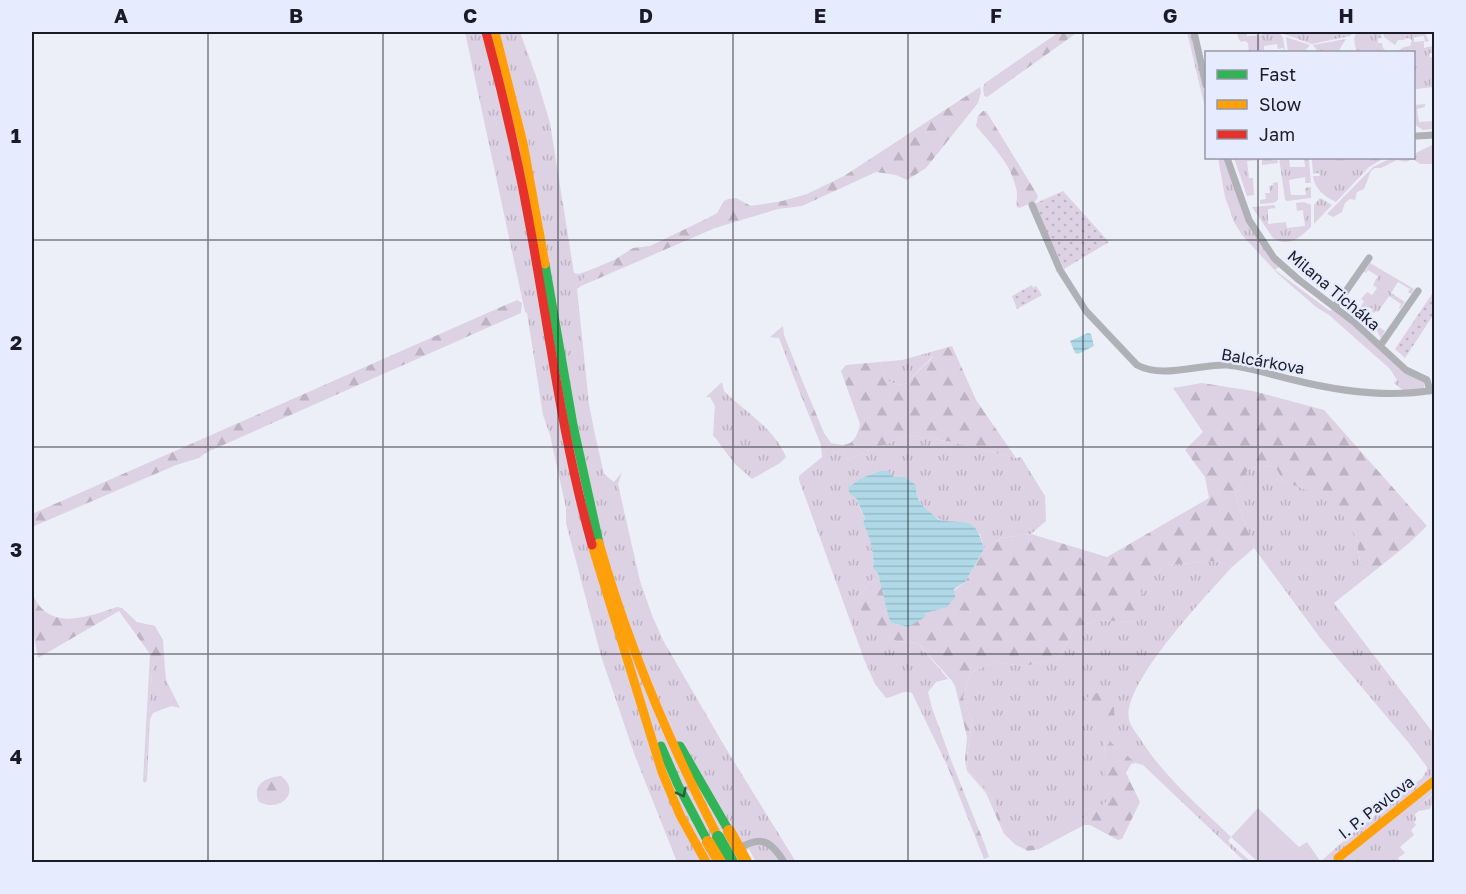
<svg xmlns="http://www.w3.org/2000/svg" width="1466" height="894" viewBox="0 0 1466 894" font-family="'Golos Text',sans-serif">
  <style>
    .grass { fill: url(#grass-tufts) }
    .forest { fill: url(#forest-firs) }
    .garden { fill: url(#garden-dots) }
    .pitch { fill: #ddd1e4 }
    .water { fill: url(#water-rules) }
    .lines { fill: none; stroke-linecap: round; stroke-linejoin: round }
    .street { stroke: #b0b0b7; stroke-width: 7 }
    .fast { stroke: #30b455; stroke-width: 9 }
    .slow { stroke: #ff9f0a; stroke-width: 9 }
    .jam { stroke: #e5322d; stroke-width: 9 }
    .fast-bridge { stroke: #30b455; stroke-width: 12 }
    .slow-bridge { stroke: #ff9f0a; stroke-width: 12 }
    .oneway { stroke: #23603b }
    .grid { fill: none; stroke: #191c26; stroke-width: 1.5; stroke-opacity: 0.55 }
    .labels { text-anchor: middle; stroke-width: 5; stroke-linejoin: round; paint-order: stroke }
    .street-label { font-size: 16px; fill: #191c26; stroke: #e6ecfe }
    .neatline { fill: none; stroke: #191c26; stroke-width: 2 }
    .grid-label { font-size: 20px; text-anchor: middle; font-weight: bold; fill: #191c26 }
  </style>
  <defs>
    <pattern id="grass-tufts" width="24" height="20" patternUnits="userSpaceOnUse" patternTransform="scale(1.5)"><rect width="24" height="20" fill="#ddd1e4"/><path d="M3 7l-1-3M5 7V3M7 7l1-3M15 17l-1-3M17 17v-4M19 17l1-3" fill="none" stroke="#bdb3c3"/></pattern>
    <pattern id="forest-firs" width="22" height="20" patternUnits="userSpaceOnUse" patternTransform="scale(1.5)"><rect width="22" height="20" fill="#ddd1e4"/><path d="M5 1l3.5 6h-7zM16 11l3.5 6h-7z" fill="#bdb3c3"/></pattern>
    <pattern id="garden-dots" width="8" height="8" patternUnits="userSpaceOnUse" patternTransform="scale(1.5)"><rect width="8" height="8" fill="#ddd1e4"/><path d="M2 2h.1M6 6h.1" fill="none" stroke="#bdb3c3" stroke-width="1.8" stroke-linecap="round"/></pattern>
    <pattern id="water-rules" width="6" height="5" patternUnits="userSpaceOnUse" patternTransform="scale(1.5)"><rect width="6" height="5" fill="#b0d9e8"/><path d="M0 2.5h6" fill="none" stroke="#97bac7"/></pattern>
  </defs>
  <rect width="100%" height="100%" fill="#eceff8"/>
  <path class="grass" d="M465 32H520L536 76 550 123 574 273 579 274 595 268 583 279 581 286 577 289 589 404 595 435 604 474 614 482 622 472 618 484 620 493 640 581 653 618 664 642 725 747 796 862H756L749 849 723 862H677L635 756 601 656 566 523V508L550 435 543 415 527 313 525 312Z
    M1187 32H1191L1206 96V112Z
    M1237 32H1247V36L1262 35V32H1279L1283 38 1285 51 1283 48 1278 49 1277 44 1264 46V52H1249L1248 43 1245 41 1241 42 1238 38Z
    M1282 32H1354L1350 36 1312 44 1284 34Z
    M1357 32H1381L1382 38H1378V43H1382L1383 48 1387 52H1357C1355 45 1352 38 1357 32Z
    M1383 32H1399L1400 34 1424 32 1429 41 1425 42 1424 36 1414 37V42L1424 41V48L1432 46 1434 52 1429 54 1430 58 1434 55V87L1416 89 1414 79V52H1396L1404 47 1410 46 1412 40 1408 38 1403 40H1398L1395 45 1384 37Z
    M1286 37 1310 45 1304 52H1288Z
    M1346 39 1338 52H1318L1313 45Z
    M1425 104V107L1417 109 1419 122 1434 121V129L1423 130 1414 124V105Z
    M1434 144V164H1420L1413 159 1405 162 1397 160 1381 168H1375L1371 171 1364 189 1357 192 1355 200 1350 199 1345 203 1342 212 1333 217 1327 214 1373 167 1391 158H1414V154Z
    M1218 158H1224L1254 233 1279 267 1275 270 1330 311 1333 308 1424 382V388L1404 391 1394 383 1397 380 1390 369 1329 315 1316 307 1278 274 1242 235 1234 222 1225 197Z
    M1234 158H1277L1278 163 1262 165V160L1247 161 1249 178H1253L1254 195 1247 196Z
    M1279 158H1289L1290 167H1305L1304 159H1309L1311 183H1305V177L1289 180 1291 195H1306L1305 188 1311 187V198L1287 201 1285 199Z
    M1314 158H1384L1369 167 1336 202C1324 196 1315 190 1313 176H1320L1319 173 1313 174 1312 160Z
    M1278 182V200L1273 203 1260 204V200L1266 199 1265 193H1270L1269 186 1273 185V183Z
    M1320 198 1332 205 1314 224V205Z
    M1304 202 1311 205V227C1299 238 1289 248 1273 238L1252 207 1274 205 1276 208 1268 209V224L1286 222 1287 228 1305 226 1303 210 1297 211 1296 203Z
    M1370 263 1414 289 1411 294 1408 292 1410 289 1398 282 1391 293 1405 302 1400 309 1399 308 1401 304 1389 296 1378 312 1376 311 1374 313 1372 312 1373 309 1369 307 1366 312 1369 315 1368 318 1371 322 1385 331 1381 338 1376 329 1344 301 1345 297 1348 299 1347 302 1359 310 1364 301 1361 299 1367 292 1372 295 1377 288 1373 285 1378 276 1368 270 1366 273 1363 271 1366 270Z
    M783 326 784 335 802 380 796 383 779 338 770 337Z
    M931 352 933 356 904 385C885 383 886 380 880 362L902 360Z
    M722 382 724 391C745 412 774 428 786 457L780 463 752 479 735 464 713 435 715 406 710 397H706Z
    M909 435 952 442 1016 458 1021 457 1045 496 1046 521 1031 534 1001 538 984 549 980 534C954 525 916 518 916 485L879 471C849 482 851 492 865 518L863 523C869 535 875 554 873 568L878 574 859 596 896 641 918 643 948 679 936 682 928 692 932 708 951 760 947 765 912 693C903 689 895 697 886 698L875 684 864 659 799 480V476L822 457 831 443 842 445 847 460Z
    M1275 466 1283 481 1335 500 1356 537 1361 567 1367 577 1334 603 1434 734V792L1414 810 1434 793V799L1430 809 1419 811 1415 814 1416 820 1414 822 1416 825 1411 830 1414 835 1400 847 1405 853 1398 858 1401 862H1320L1347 838 1422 778 1427 770V767L1408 742 1321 639 1254 548 1235 494 1249 468Z
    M1216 561 1232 567C1208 594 1121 684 1129 720 1131 727 1137 734 1141 740 1165 778 1199 806 1231 837L1228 841 1251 862H1245L1143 765 1136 763 1104 738 1107 802 1045 844 1026 846 1006 835 993 799 968 770 967 756 972 722 963 697 971 673 994 662 1025 666 1059 658 1074 629 1096 620 1136 622V588L1166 565Z
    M164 656 166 680 180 708 171 706 153 713 150 719 147 780 145 783 143 781 145 780 152 671 154 660Z"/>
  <path class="forest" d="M1059 32H1078L987 97 984 96 983 88 985 83Z
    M980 87 981 92 978 103 926 168 907 180 896 175 876 172 802 206 778 209 715 228 581 286 583 279 595 268 614 260 633 248 650 246 708 218 717 213 724 201 728 199 736 198 751 206 782 201 807 194 844 176Z
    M983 111H986L1038 196 1036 201 1019 208 1017 207C1016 201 1018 194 1016 188 1011 164 992 145 976 126L978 116Z
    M517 300 522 303 521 313 205 453 199 458 176 465 32 527V514Z
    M952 346 976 400 1016 458 952 442 909 435 847 460 842 445C854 445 858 434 860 424L841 371 846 365 880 362C886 380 885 383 904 385L933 357 931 352Z
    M802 380 824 433 831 443 822 457 821 445 796 383Z
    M1202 383 1253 391 1324 410 1427 526 1408 544 1367 577 1361 567 1356 537 1335 501 1283 481 1275 466 1249 468 1235 494 1254 548 1232 567 1216 561 1166 565 1137 588 1151 603 1136 622 1096 620 1074 629 1059 658 1025 666 994 662 971 673 963 697 972 722 967 756 968 770 993 799 1006 835 1026 846 1045 844 1106 802 1104 737 1136 763 1131 764 1126 773 1140 802 1122 839 1118 840 1090 825H1084L1039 849 1034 850 1028 851 1016 845 1004 834 986 793 967 771 965 760 967 737 955 686 952 681 918 643 896 641 863 622 859 596 878 574 891 623 908 627 965 582 984 549 1001 538 1031 534 1107 557 1209 498 1205 477 1185 450 1203 432 1173 388Z
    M32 592C47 633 87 617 117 607L122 608 137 622 155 626 163 640 164 656 154 660 152 671 145 781H143L150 654 119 611 38 658 32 626Z
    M1103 690 1113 696 1115 722 1109 730 1086 698Z
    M951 760 985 845 989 857 984 859 947 765Z
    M281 776C302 792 280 813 259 802 251 785 266 777 281 776Z"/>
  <path class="garden" d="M1063 191 1109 242 1064 269 1034 204Z
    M1032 285 1033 288 1036 286 1042 295 1017 309 1012 296Z
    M1434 291V318L1432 317 1405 358 1395 349Z"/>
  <path class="pitch" d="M1258 808 1299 847 1307 842 1321 862H1258L1231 837Z"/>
  <path class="water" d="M1088 333 1091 334 1094 346 1078 354 1075 353 1070 341Z
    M879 471H888L894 477H905L916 485C916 504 925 508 939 520 966 525 975 514 984 549L965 582 954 589 955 597 947 607 925 613V617L908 627 891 623 889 618 878 574 873 568C875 554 869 535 863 523L865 518 856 498 850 494 848 488 860 479Z"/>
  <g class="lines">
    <path class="street" d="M1194 32 1206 85
      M1417 136 1434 135
      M1227 158 1249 220 1274 258 1299 280 1354 322 1406 370 1427 380 1430 391
      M1032 205 1060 270 1086 311 1137 365C1163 379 1198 364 1227 365 1249 367 1272 375 1294 380 1338 391 1389 398 1434 390
      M1335 307 1369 258
      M1380 346 1418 291
      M736 850C760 836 769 838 784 862"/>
    <path class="fast" d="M545 264 573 425 599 543
      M661 746 678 785 708 842
      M680 746 729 831"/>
    <path class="slow" d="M495 32 523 143 545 264
      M599 543C628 646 669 742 718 837
      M592 545 662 772 680 815 706 862
      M1338 858 1434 781"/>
    <path class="jam" d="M486 32C504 98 519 164 531 232 550 337 563 442 592 545"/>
    <path class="fast-bridge" d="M718 837 732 862"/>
    <path class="slow-bridge" d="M729 831 746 862
      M708 842 720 862"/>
  </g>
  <defs><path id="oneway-chevron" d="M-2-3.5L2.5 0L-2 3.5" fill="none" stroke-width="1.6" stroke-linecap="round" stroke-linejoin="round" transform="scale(1.5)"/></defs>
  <use class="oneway" href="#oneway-chevron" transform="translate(682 793) rotate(64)"/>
  <path class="grid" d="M208 32V862M383 32V862M558 32V862M733 32V862M908 32V862M1083 32V862M1258 32V52M1258 158V862M32 240H1434M32 447H1434M32 654H1434"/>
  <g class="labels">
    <g class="street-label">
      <text transform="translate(1334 290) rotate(40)" y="6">Milana Ticháka</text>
      <text transform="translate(1263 361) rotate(10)" y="6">Balcárkova</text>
      <text transform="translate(1376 807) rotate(-38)" y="6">I. P. Pavlova</text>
    </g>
  </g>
  <rect width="1466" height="894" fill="none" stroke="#e6ecfe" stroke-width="66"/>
  <rect x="1205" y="51" width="210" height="108" fill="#e6ecfe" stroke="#9499a8" stroke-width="1.5"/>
  <rect x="1217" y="70" width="30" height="9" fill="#30b455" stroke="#9499a8" stroke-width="1.5"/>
  <text x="1259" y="81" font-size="18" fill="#191c26">Fast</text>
  <rect x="1217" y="100" width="30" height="9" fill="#ff9f0a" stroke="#9499a8" stroke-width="1.5"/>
  <text x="1259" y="111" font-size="18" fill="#191c26">Slow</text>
  <rect x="1217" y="130" width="30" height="9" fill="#e5322d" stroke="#9499a8" stroke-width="1.5"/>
  <text x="1259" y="141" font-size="18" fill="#191c26">Jam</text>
  <rect x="33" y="33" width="1400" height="828" class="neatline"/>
  <g class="grid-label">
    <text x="121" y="23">A</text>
    <text x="296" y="23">B</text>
    <text x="470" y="23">C</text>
    <text x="646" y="23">D</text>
    <text x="820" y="23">E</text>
    <text x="996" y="23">F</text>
    <text x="1170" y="23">G</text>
    <text x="1346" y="23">H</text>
    <text x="16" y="143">1</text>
    <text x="16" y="350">2</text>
    <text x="16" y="557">3</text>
    <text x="16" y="764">4</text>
  </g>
</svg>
